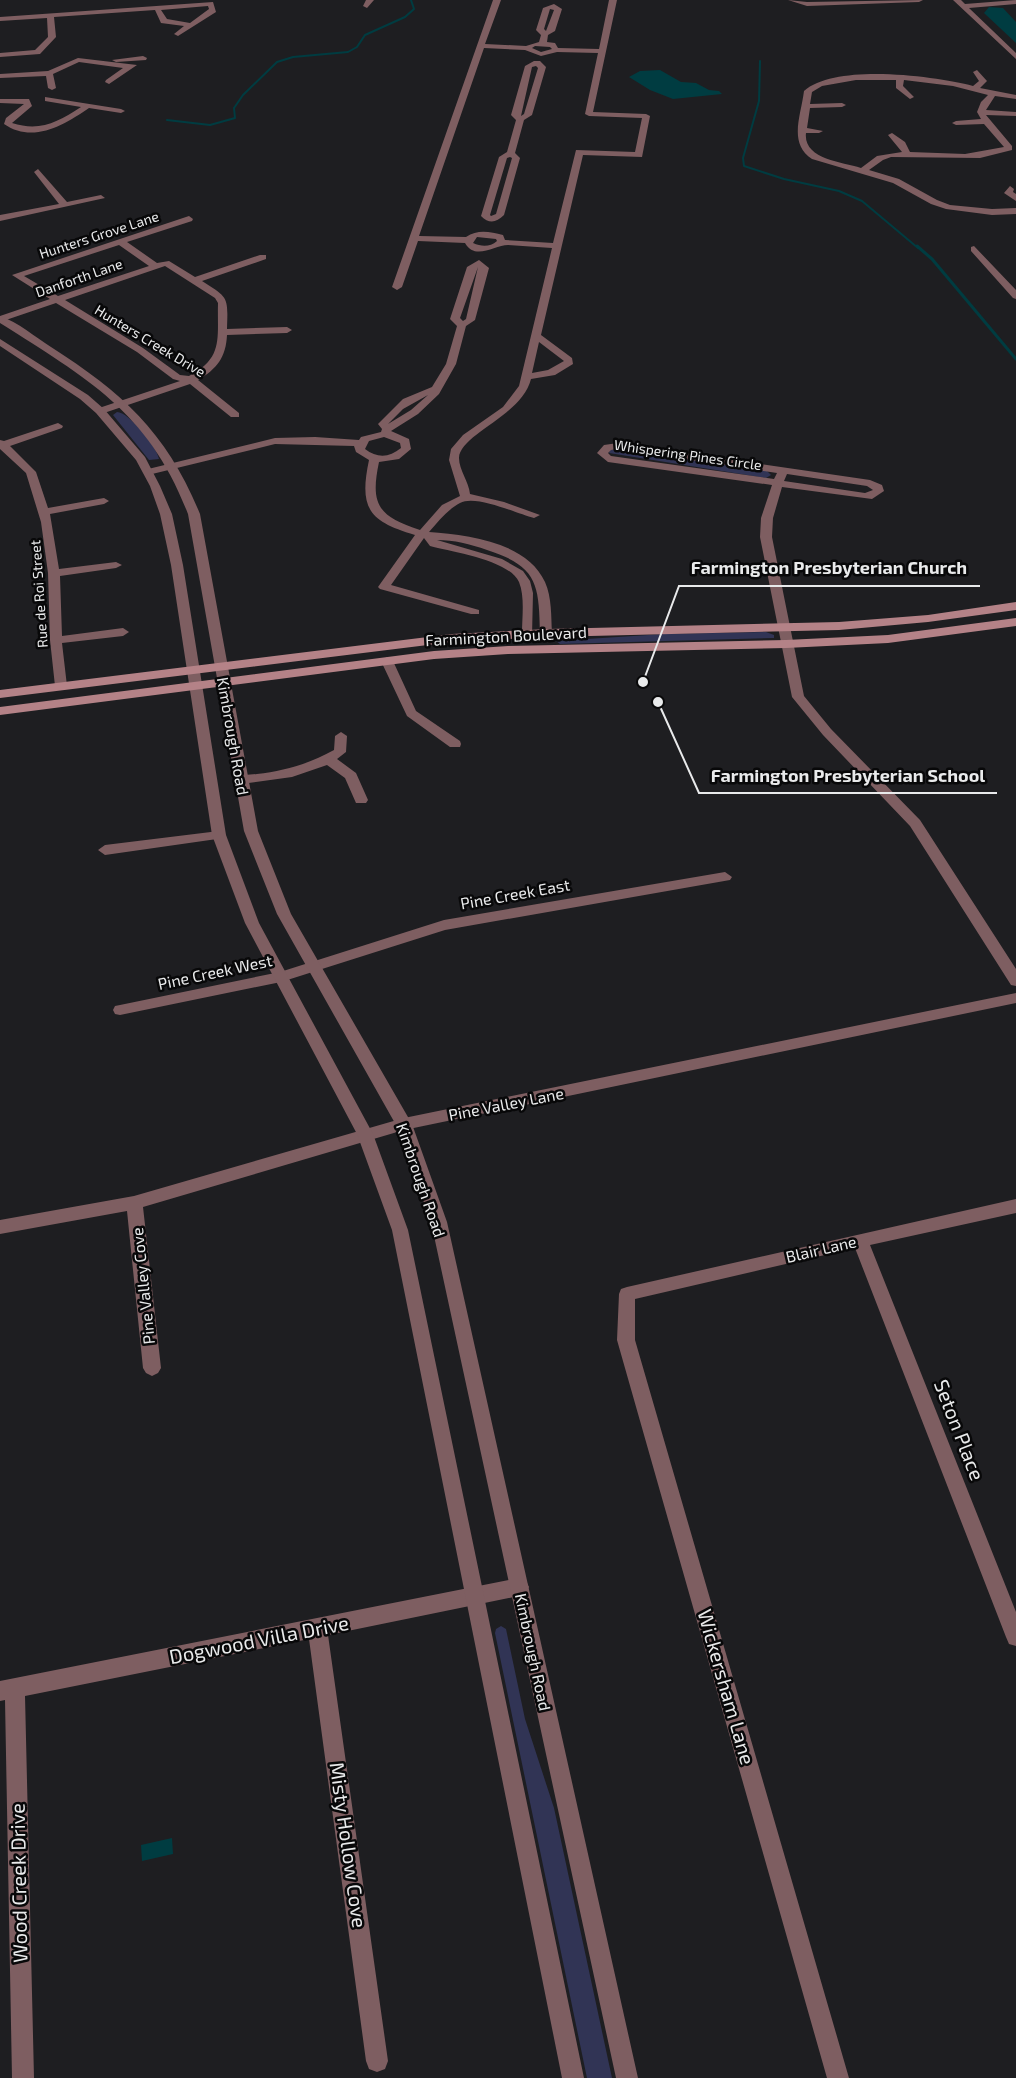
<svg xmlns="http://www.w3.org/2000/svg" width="1016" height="2078" viewBox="0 0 1016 2078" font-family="'Exo 2',sans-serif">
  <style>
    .green { fill: #313455 }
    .water { fill: #003c41 }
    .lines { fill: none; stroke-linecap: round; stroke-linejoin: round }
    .stream-far1 { stroke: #003c41; stroke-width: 2 }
    .stream { stroke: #003c41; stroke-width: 3 }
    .minor { fill: #7e5e61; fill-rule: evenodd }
    .tertiary { fill: #7e5e61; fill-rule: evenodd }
    .secondary { fill: #b48287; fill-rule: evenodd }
    .labels { text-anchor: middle; stroke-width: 5; stroke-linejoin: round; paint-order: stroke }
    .far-street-label { font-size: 14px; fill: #e9eaeb; stroke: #080809 }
    .street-label { font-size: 16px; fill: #e9eaeb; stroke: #080809 }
    .near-street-label { font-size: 20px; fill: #e9eaeb; stroke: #080809 }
    .leader { fill: none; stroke: #e9eaeb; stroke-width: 2 }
    .callout-dot { fill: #e9eaeb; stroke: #080809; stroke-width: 2 }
    .callout-label { font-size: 18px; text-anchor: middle; font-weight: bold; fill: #e9eaeb; stroke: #080809; stroke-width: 5; stroke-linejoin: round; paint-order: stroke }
  </style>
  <rect width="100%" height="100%" fill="#1e1e21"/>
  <path class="green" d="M117 412C129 412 157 447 159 459L149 460 113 415Z
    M616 449 767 471 771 475 766 478 609 453 610 450Z
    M766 632 774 635V638L560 644 556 641 664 634Z
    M501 1626 506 1629 525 1719 554 1808 612 2078H587L495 1633 496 1629Z"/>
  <path class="water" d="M989 7 1003 8 1016 22V43L984 13Z
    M660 70 681 82 696 83 709 90 719 91 722 94 673 99 650 90 629 77 640 71Z
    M172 1838 173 1854 142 1861 141 1845Z"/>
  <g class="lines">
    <path class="stream-far1" d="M760 61 759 101 743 158 744 166 784 179 839 191 862 201 918 248
      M167 120 210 125 235 118 234 108 243 95 277 62 293 57 348 52 357 47 365 35 405 17 414 9 411 0"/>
    <path class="stream" d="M917 246 932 259 1016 359"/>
    <path class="minor" d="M366 0H374L367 8 363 6Z
      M493 0H501L485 44 526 46 539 42 541 35 536 30 543 8 554 4 562 9 555 31 548 35 547 42 555 43 558 48 599 49 609 0H617L593 112 646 114 650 116 642 157 583 155 541 335 572 358 573 364 555 375 531 379C522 416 460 434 459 458 459 470 469 482 470 494L504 502 540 515 534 518C517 514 476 494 460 503 448 509 438 522 429 532 468 535 527 542 545 582 552 598 551 616 552 633L546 637 540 633C539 583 537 566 487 550 470 544 454 540 437 540L502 559 523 571 530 581 533 593 532 636H524L522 633C522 617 525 597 519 582 509 560 452 552 430 546L424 538 391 585 479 610V614H471L380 589 378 587 415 535C368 521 359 508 369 460L356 452 354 446 275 444 148 475 143 472 144 470 275 438 315 437 359 440 361 437 381 432 382 429 378 424 403 399 432 387 446 364 457 326 450 319 467 267 479 260 489 268 475 320 466 326 456 364 439 394 418 414 391 431 409 439 411 449 399 459 379 462C370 505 378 516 420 530L442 505 460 496 449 460 451 449 463 435 503 407 519 386 552 248C537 247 523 246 508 245 495 245 475 261 465 243L418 241 402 287 397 290 392 287ZM550 9 554 10 546 31 544 29ZM535 46 550 47 552 49 541 52 532 48ZM484 48 525 50 541 56 557 52 598 53 585 114 589 116 642 118 635 152 576 150 553 243 505 240 503 235C490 232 478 229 466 237L419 236ZM477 237 496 239 497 241C490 247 482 247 473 243ZM478 267 466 319 463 321 460 318ZM539 342 564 361 548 370 532 373ZM428 395 411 410 388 424 403 409ZM384 437 400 443 401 448C389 458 377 458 365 449L369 441Z
      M788 0 807 2 923 0 919 2 807 6Z
      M953 0H961L965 4 1016 0V4L969 8 1016 53V59Z
      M213 2 216 12 178 36 174 34 184 26 161 23 155 10 54 17 56 37 40 54 0 57V53L35 50 48 37 47 18 0 21V17ZM208 6 209 9 190 23 167 19 161 10Z
      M143 56 147 58 146 60 116 62 112 60Z
      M78 58 137 65 109 84 105 82 106 80 123 68 79 62 53 74 56 88 52 90 48 88 46 76 0 78V74L48 71Z
      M534 61H540L546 67 532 115 524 120 515 153 520 158 504 215C496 223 489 224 481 216L499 157 507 152 516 120 511 115 525 66ZM536 66 538 68 524 114 521 116 532 67ZM510 157 512 158 496 214 491 216 490 215 507 158Z
      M977 70 987 81 980 88 1016 95V99L995 96 986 110 1016 112V116L986 115 1012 146V150L980 158 891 157 883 160 869 170 899 179 937 200 950 205 992 209 1016 208V214L992 215 946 209 931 204 893 183 812 159C788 143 801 116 804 91 836 63 934 76 973 86L979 81 973 72ZM856 80H896V88L910 99 914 97 903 86 904 80 953 86 988 95 981 102 977 112 981 119 956 121 952 123 956 125 984 124 1004 147 965 154 910 152 905 142 892 133 888 135 902 152 877 156 861 168C841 162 803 159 806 133H819L823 131 807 128 810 108 842 107 846 105 842 103 810 104 812 92 822 86Z
      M45 97 121 109 125 111 121 113 89 108C64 125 33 144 4 124L6 118 24 104 0 103V99H29L32 106 12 123C40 132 58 122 81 107L45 101Z
      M38 169 67 202 101 195 105 198 0 221V215L59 204 34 172Z
      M1010 186 1014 189 1013 192 1016 194V201L1004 193Z
      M189 216 193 219 192 221 127 242 157 263 169 261 195 277 260 255H266V259L202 281C229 298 228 297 227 329L287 327 292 330 287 333 227 335C226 357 217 369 198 380L239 413V417H231L190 384 104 413H96V409L180 381 173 379 137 352 56 303 0 322V316L50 299 12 275ZM119 245 149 266 58 296 24 276ZM165 266 215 298 218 303C217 338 224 358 189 376L180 375 143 348 65 300Z
      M974 246 1016 290V299L1013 298 971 251V247Z
      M58 423 63 426 62 428 10 446 36 472 48 508 104 498 109 501 104 504 50 514 59 569 116 562 122 565 116 568 60 576 62 636 123 628 129 632 123 636 62 643 67 686 61 690 55 686 50 640 48 573 41 522 26 473 0 449V440L4 441Z
      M618 443 870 480 882 485 884 491 872 499 782 487 773 518 772 537 804 696 831 729 920 820 1016 969V986L1011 985 910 826 823 735 792 697 760 537 761 518 772 485 608 462 597 453 604 445ZM618 449 777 473 774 479 611 456 608 453 611 450ZM787 474 867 486 873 490 865 493 784 481Z
      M387 657 393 661 416 711 460 741 461 744 460 747H450L407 716 381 661Z
      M341 732 347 736 346 752 337 759 356 773 368 800 366 803H356L345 778 327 765 292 777 241 784 234 780C240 774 249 775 257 774 284 771 309 764 334 750L335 736Z
      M219 831 226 835 224 838 105 855 98 850 105 845Z
      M725 872 732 877 730 880 445 930 281 982 120 1015 115 1014 113 1010 115 1006 120 1005 280 972 444 920Z
      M1016 993V1003L404 1130 143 1207 161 1368 158 1373 152 1376 146 1373 143 1368 127 1211 0 1234V1220L134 1196 404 1118Z
      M1016 1199V1213L870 1245 1016 1612V1646L1009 1644 1006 1637 855 1248 635 1299V1340L849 2078H827L617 1340 619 1294 621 1289 627 1287Z
      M519 1578 526 1581 529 1587 526 1593 519 1596 328 1635 388 2061 385 2069 377 2072 369 2069 366 2061 309 1639 25 1696 34 2078H12L5 1700 0 1701V1681Z"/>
    <path class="tertiary" d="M0 316C18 322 35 337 51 347 123 393 167 433 200 514L258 831 291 914 412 1124 447 1222 638 2078H616L431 1222 396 1125 277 914 244 831 188 514C149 412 88 379 0 323Z
      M0 339 88 395 104 409 145 457 160 486 172 514 183 565 226 835 259 923 373 1134 408 1230 584 2078H562L392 1230 357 1134 245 923 212 835 171 565 160 514 150 486 136 460 96 413 80 399 0 346Z"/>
    <path class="secondary" d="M1016 602V610L928 622 839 630 549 637 452 642 0 698V690L452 634 549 629 839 622 928 615Z
      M1016 618V626L888 643 786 648 508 654 434 659 0 715V707L434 651 508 646 786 640 888 635Z"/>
  </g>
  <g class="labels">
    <g class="far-street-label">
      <text transform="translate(99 235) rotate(-18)" y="5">Hunters Grove Lane</text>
      <text transform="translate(79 278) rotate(-19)" y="5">Danforth Lane</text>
      <text transform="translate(150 341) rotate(31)" y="5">Hunters Creek Drive</text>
      <text transform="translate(688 455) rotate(8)" y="5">Whispering Pines Circle</text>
      <text transform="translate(39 594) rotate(-94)" y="5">Rue de Roi Street</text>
    </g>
    <g class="street-label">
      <text transform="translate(506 636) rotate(-3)" y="6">Farmington Boulevard</text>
      <text transform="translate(233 736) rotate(80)" y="6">Kimbrough Road</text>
      <text transform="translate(515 894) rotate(-10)" y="6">Pine Creek East</text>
      <text transform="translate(215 972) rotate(-12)" y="6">Pine Creek West</text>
      <text transform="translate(506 1104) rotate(-11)" y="6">Pine Valley Lane</text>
      <text transform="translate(421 1180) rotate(71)" y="6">Kimbrough Road</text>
      <text transform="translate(821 1249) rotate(-13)" y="6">Blair Lane</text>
      <text transform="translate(143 1286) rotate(-96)" y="6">Pine Valley Cove</text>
      <text transform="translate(533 1652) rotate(78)" y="6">Kimbrough Road</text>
    </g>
    <g class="near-street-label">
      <text transform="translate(959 1430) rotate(69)" y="7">Seton Place</text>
      <text transform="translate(259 1640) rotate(-11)" y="7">Dogwood Villa Drive</text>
      <text transform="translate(726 1687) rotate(74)" y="7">Wickersham Lane</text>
      <text transform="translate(348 1845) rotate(82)" y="7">Misty Hollow Cove</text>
      <text transform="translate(19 1883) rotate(-91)" y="7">Wood Creek Drive</text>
    </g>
  </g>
  <path class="leader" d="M643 682L679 586H980M658 702L699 793H997"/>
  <g class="callout-dot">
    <circle cx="643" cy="682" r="6"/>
    <circle cx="658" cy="702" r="6"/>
  </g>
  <g class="callout-label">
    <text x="829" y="574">Farmington Presbyterian Church</text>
    <text x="848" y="782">Farmington Presbyterian School</text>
  </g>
</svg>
